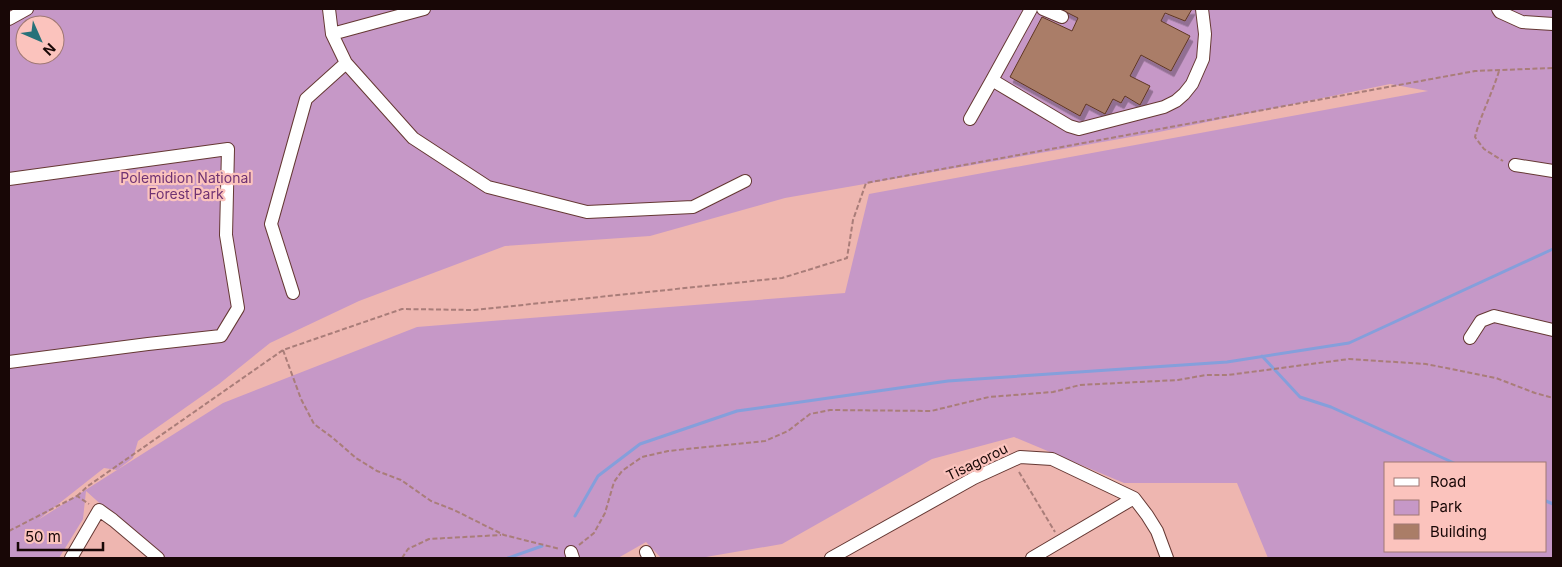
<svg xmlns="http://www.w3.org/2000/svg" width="1562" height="567" viewBox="0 0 1562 567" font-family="Inter,sans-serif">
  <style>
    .green { fill: #c698c7; fill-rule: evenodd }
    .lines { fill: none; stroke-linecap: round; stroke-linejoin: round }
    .stream { stroke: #859fdb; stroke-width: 3 }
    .building { fill: #aa7d67; stroke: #5f3723; filter: url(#shadow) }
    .minor-casing { stroke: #653833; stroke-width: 14 }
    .path { stroke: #a97d79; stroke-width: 2; stroke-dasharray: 5 2.5; stroke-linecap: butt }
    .minor { stroke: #fff; stroke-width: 12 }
    .labels { text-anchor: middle; stroke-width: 4.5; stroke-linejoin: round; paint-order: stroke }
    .park-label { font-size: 14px; fill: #703373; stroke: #fbc3bd }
    .street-label { font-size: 14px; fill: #180706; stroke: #fbc3bd }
  </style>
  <defs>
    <filter id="shadow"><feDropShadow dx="3" dy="5.5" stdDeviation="0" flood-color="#0004"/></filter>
  </defs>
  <rect width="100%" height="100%" fill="#eeb6b0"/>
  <path class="green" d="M9 9H1553V558H1268L1237 483H1124L1014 437 932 459 782 544 700 558H661L646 542 618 558H161L86 491 83 519 59 558H9ZM25 25H55V55H25ZM1390 84 1428 91 869 194 845 293 417 327 223 403 38 520 104 468 117 470 133 458 138 441 219 384 270 343 359 301 505 246 650 236 785 198 1159 132ZM1386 463H1546V551H1386Z"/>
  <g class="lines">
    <path class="stream" d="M1262 356 1300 397 1331 407 1454 463
      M1546 501 1553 504
      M575 516 598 476 640 444 737 411 948 381 1227 362 1349 343 1553 249
      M508 558 542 546"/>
  </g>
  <path class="building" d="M1060 9H1192L1185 21 1165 13 1161 21 1190 36 1171 71 1141 55 1130 76 1150 86 1140 105 1125 96 1121 103 1113 99 1105 114 1086 104 1080 116 1010 77 1042 17 1072 31 1078 18Z"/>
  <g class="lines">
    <defs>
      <path id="minor" d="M329 9 332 34 346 63 413 138 488 187 587 212 693 207 745 181
        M1043 9 1062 17
        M1498 9 1500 12 1522 22 1553 24
        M9 19 27 9
        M332 34 424 9
        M992 80 1069 126 1079 129 1164 107 1176 101 1184 94 1192 84 1203 59 1205 34 1202 9
        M970 119 992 80 1031 9
        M1515 165 1553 171
        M9 179 228 149 226 235 238 308 221 336 148 344 9 362
        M293 293 271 224 306 99 346 63
        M1470 338 1481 321 1494 316 1553 330
        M571 552 573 558
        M646 552 649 558
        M71 558 99 510 113 520 158 558
        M831 558 974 478 1020 457 1052 459 1134 498 1147 515 1157 531 1167 558
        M1032 558 1134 498"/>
    </defs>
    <use href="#minor" class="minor-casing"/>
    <path class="path" d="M1499 71C1492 94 1481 114 1475 137L1484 149 1503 161
      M283 350 301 399 314 424 333 438 356 458 377 471 401 480 431 501 454 510 504 535 560 549
      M1019 472 1055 532
      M77 496 88 486 283 350 402 309 474 310 782 278 847 258 853 220 866 183 1475 71 1553 68
      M9 531 77 496 89 504
      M579 545 594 533 605 513 614 482 622 471 642 457 668 451 765 441 788 431 810 414 830 410 931 411 989 397 1053 392 1080 385 1178 380 1206 375H1228L1349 359 1426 364 1496 378 1535 393 1553 398
      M402 558 408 549 429 539 501 535"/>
    <use href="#minor" class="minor"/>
  </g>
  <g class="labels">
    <g class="park-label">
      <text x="186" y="183">Polemidion National<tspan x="186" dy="16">Forest Park</tspan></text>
    </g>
    <g class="street-label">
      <text transform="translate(977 462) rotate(-26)" y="5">Tisagorou</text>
    </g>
  </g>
  <rect width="1562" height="567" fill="none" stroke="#180706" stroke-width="20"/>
  <rect x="1384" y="462" width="162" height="90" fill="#fbc3bd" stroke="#a07874"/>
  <rect x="1394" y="478" width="25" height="8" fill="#ffffff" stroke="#a07874"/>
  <text x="1430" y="487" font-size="15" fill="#180706">Road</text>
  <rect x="1394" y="500" width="25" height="15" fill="#c698c7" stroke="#a07874"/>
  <text x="1430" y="512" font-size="15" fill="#180706">Park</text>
  <rect x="1394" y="524" width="25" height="15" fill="#aa7d67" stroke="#a07874"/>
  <text x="1430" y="537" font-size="15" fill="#180706">Building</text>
  <g transform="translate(40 40) rotate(135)"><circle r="24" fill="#fbc3bd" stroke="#a07874"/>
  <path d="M0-4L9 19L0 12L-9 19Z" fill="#277179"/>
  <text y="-8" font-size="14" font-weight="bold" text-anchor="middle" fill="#180706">N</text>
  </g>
  <path d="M18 542v8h85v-8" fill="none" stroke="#180706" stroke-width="2.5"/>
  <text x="25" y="542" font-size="15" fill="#180706" stroke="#fbc3bd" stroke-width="4" paint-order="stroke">50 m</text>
</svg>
